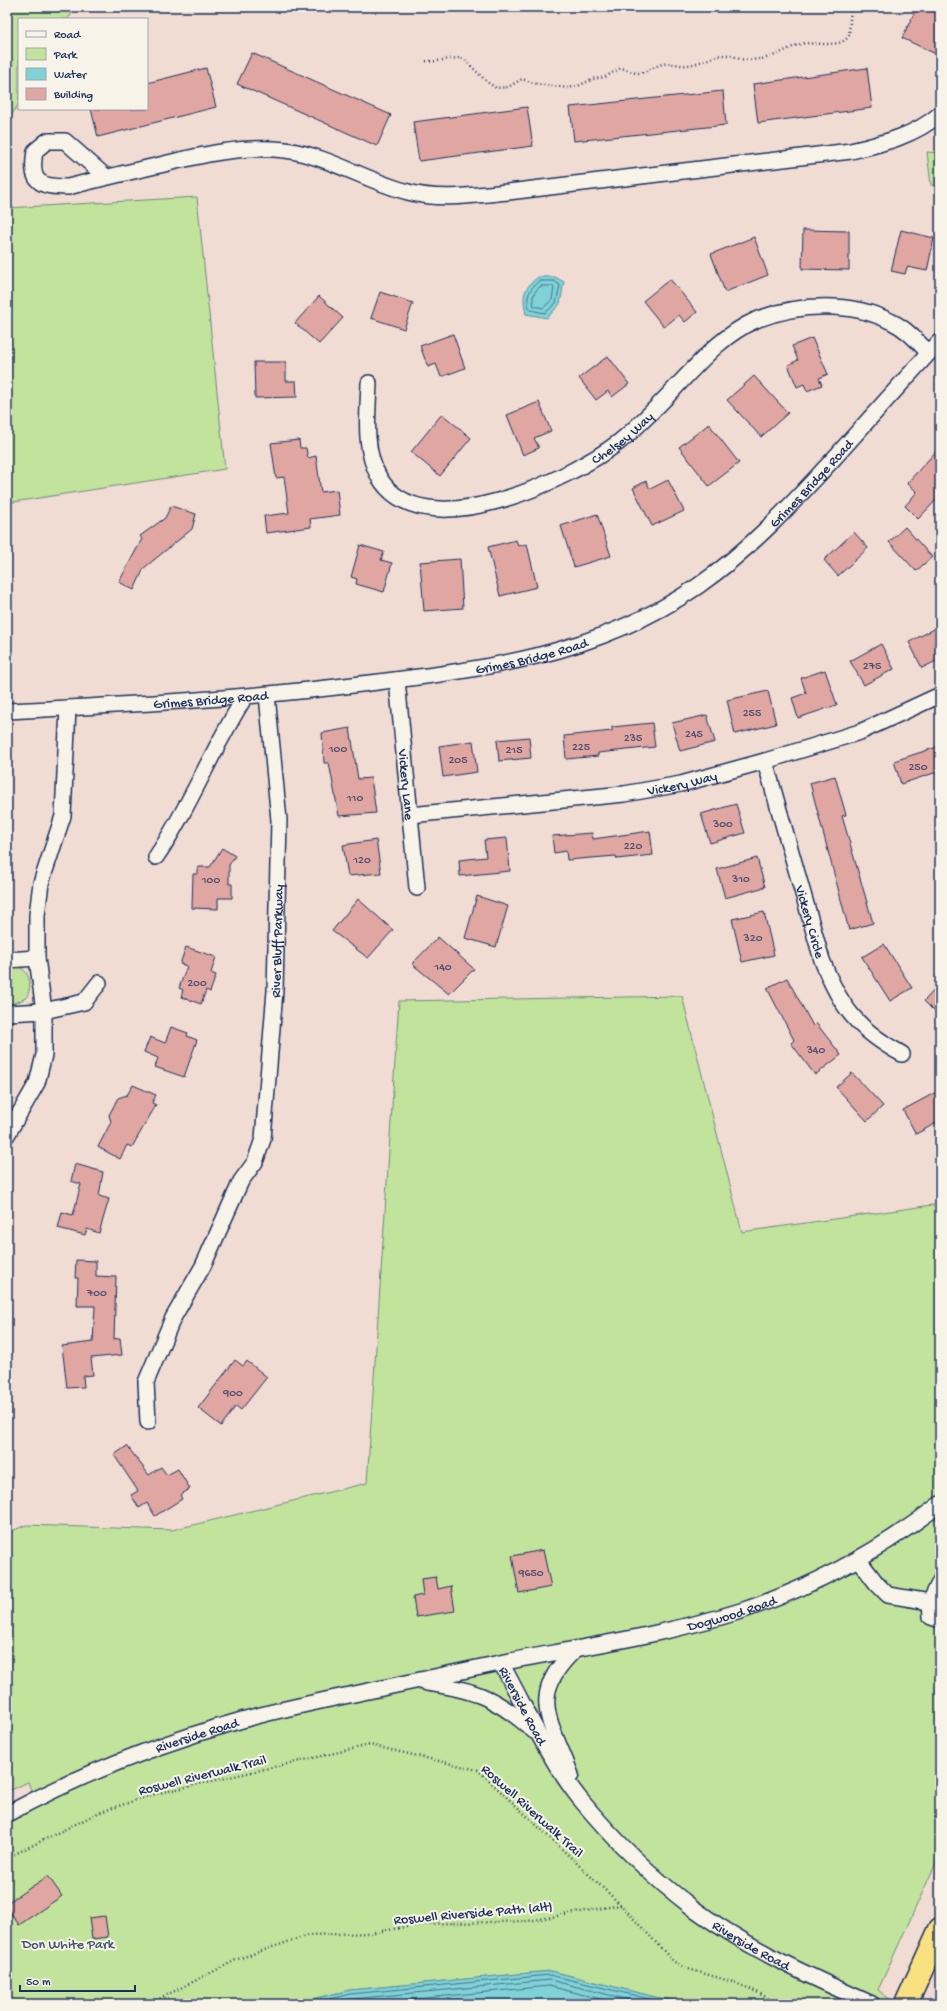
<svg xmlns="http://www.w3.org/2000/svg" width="947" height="2011" viewBox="0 0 947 2011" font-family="'Gochi Hand',sans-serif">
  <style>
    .green { fill: #c2e39c; stroke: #6e897d }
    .water { fill: #80d2d6; stroke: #5891a6 }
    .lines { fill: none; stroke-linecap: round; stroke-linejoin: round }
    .shore { stroke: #43708e; stroke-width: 1 }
    .building { fill: #e0a6a1; stroke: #1b2f5e }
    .minor-casing { stroke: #1b2f5e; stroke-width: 18 }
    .highway-casing { stroke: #1b2f5e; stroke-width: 25 }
    .path { stroke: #1b2f5e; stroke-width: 2.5; stroke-dasharray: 1 3; stroke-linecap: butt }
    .minor { stroke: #f7f3e8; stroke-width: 15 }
    .highway { stroke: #f9e181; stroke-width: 22 }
    .labels { text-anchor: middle; stroke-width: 4; stroke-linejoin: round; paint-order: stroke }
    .number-label { font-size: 12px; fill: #4c4d6f }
    .street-label { font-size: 14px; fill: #1b2f5e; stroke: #f7f3e8 }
    .park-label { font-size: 14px; fill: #3c536a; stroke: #f7f3e8 }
  </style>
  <rect width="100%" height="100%" fill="#f0dcd3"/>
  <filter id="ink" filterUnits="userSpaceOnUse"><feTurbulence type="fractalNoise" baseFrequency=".025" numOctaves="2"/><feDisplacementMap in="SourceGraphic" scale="8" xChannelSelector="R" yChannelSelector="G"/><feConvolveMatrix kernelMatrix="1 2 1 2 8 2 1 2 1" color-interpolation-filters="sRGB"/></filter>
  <g filter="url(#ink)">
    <path class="green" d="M7 7H71L72 13 68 19H19V103L7 123Z
      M927 152 940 153V187L931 185Z
      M197 197 225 469 7 503V208Z
      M7 965C27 964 34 980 27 997L20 1001 7 1005Z
      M682 996 742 1232 940 1204V1854L878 1990 896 2004H694L655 1997 551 1971 350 1990 293 2004H7V1814L35 1800 28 1782 7 1792V1533L26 1525 172 1530 367 1483 399 1001Z"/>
    <path class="water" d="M538 277H555L564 282 560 304 547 318 526 314C522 295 523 289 538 277Z
      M551 1971 655 1997 694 2004H293L350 1990Z"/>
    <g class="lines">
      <path class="shore" d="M539 281H554L560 285 556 303 545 313 530 310C525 298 529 289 539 281Z
        M541 286H552L554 288 552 300 543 308 534 306C531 297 534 291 541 286Z
        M310 2004 350 1994 550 1975 670 2004
        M331 2004 351 1999 550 1980 645 2004
        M364 2004 549 1986 620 2004"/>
    </g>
    <path class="building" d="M917 7H940V56L902 38Z
      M252 53 391 115 377 146 237 84Z
      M206 68 216 107 98 137 91 109H147V83Z
      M867 68 872 108 758 123 753 84Z
      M723 91 726 125 574 141 570 107Z
      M527 107 533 146 419 161 413 122Z
      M803 230 849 231V270L802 269Z
      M901 230 934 238 927 271 907 267 905 274 891 271Z
      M754 237 768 275 725 292 711 254Z
      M670 279 697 312 685 322 679 315 664 327 643 301Z
      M380 292 413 303 404 329 371 318Z
      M319 296 343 318 319 344 295 323Z
      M453 334 465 368 441 377 436 364 428 367 420 346Z
      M812 338 828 374 819 378 822 385 807 391 804 384 797 387 788 365 798 360 792 346Z
      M608 356 629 384 612 397 608 391 596 400 579 378Z
      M254 362H286V381H296L297 397 255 398Z
      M754 376 788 413 761 437 727 400Z
      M539 402 551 431 534 438 539 448 523 455 507 415Z
      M442 414 471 438 440 476 411 452Z
      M709 424 739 463 709 486 679 447Z
      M299 440 300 448H306L308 458 316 456 321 492 337 490 340 515 310 519 311 527 266 533 264 516 289 513 284 477 276 478 271 443Z
      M940 447V496L918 519 905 506 917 492 907 483Z
      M668 480 684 511 652 526 633 488 646 481 650 489Z
      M171 506 196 514 192 529 144 568 134 590 119 582 142 539 140 536 165 518Z
      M597 514 611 556 574 567 561 526Z
      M905 527 932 557 916 571 889 542Z
      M854 532 868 548 838 576 824 560Z
      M516 540 518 546 527 544 537 587 500 596 488 547Z
      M360 545 384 552 381 560 392 563 384 592 356 584 357 579 351 577Z
      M460 559 463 608 424 611 420 562Z
      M940 626V659L922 668 909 642Z
      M881 644 894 669 864 685 850 661Z
      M825 670 837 705 798 718 792 698 806 693 801 678Z
      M768 691 776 724 735 734 727 700Z
      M707 715 715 742 680 751 672 723Z
      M652 723 655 747 598 753V756L566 759 564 736 612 731V727Z
      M350 728 358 779 371 778 376 813 339 816 329 763H324L322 733Z
      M529 737 531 758 499 761 497 740Z
      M473 741 477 772 443 777 439 746Z
      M940 746V771L901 784 894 761Z
      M835 776 846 815 842 816 873 923 849 930 810 783Z
      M736 804 745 833 710 843 701 814Z
      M650 831 653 855 617 859 616 856 567 860 566 851 554 853 552 836 592 833 593 839Z
      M507 838 510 871 460 876 459 860 486 857 484 840Z
      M376 840 381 873 348 876 343 845Z
      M222 848 235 856 229 865V884H232V898H218V909L192 908 193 874H198V867H210Z
      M757 858 765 887 725 898 717 869Z
      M477 896 508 906 496 947 465 938Z
      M358 899 393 930 368 958 332 931Z
      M764 912 774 955 742 962 732 919Z
      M438 937 474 969 449 994 412 964Z
      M884 944 912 988 890 1001 862 957Z
      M186 947 216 957 211 973 216 975 210 992 206 990 201 1004 181 997 183 990 179 988 187 966 180 964Z
      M787 978 813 1026 816 1023 841 1055 815 1075 791 1043 794 1040 767 988Z
      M940 984V1017L924 1001Z
      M171 1027 188 1033 187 1036 197 1040 184 1077 155 1067 158 1058 144 1052 150 1037 165 1043Z
      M852 1073 883 1106 867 1121 836 1087Z
      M133 1085 156 1095 152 1103 156 1105 132 1147 127 1145 120 1159 98 1147 111 1122 109 1115 118 1098 127 1095Z
      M940 1090V1121L916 1134 903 1110Z
      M75 1164 103 1172 99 1196 109 1199 99 1233 87 1229 85 1235 58 1228 62 1212 73 1215 81 1184 71 1181Z
      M76 1260 96 1261V1276L116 1277 114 1339 120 1338 122 1355 91 1358 93 1375 83 1376 84 1387 67 1388 62 1346 93 1342 95 1306H77L78 1278H75Z
      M235 1360 243 1366 247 1361 267 1377 241 1410 236 1406 221 1426 198 1408Z
      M127 1446 149 1475 161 1467 167 1475 178 1469 190 1489 180 1495 182 1499 155 1516 147 1503 139 1508 131 1495 138 1491 114 1455Z
      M543 1550 551 1587 519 1593 512 1556Z
      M436 1577 438 1589 451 1586 455 1611 416 1617 413 1597 423 1595 421 1579Z
      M48 1876 62 1896 19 1925 7 1907V1903Z
      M105 1916 108 1937 92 1939 89 1918Z"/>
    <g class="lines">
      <defs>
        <g id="minor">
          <path d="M106 177 65 141H47L35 151C30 182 38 187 68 187 99 179 129 172 160 165 200 155 243 145 285 150 329 156 366 181 408 192 440 201 476 195 508 192L851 151C884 143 914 136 940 114"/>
          <path id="s1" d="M369 383C368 414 363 449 379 477 422 551 571 479 619 442 639 426 657 407 675 388 700 362 722 335 756 320 799 303 851 301 892 322 907 329 918 342 929 353"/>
          <path id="s2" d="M397 680 417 888"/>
          <path id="s3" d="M7 711C125 705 243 699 361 684 481 670 596 656 698 586 751 549 794 502 837 455 871 417 905 379 940 341"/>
          <path id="s4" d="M765 761 822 960C840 1007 858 1030 902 1054"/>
          <path id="s5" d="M410 815 624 794 681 784 765 761 860 732 940 695"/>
          <path d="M156 857C190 807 212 749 245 697"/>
          <path d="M7 960 37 958"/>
          <path d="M7 1013 44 1011 84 1002 99 983"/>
          <path d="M7 1135 37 1083 44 1055V1011L37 958V915L41 883 63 816 68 708"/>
          <path id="s6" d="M148 1422 146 1382 173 1318 203 1266 241 1181 255 1162 263 1139 275 991 279 820 267 695"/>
          <path d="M858 1559 877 1584 888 1595 930 1602 940 1581"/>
          <path d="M930 1602 931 1617 940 1620"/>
          <path id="s7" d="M501 1663C526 1708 548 1759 580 1799 613 1839 652 1877 693 1908 747 1948 811 1977 872 2004"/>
          <path d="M427 1683C476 1690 496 1698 534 1731"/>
          <path d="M571 1775C551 1721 526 1695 576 1649"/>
          <path id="s8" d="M7 1814C81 1774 161 1743 242 1720 281 1709 320 1701 359 1693 406 1683 453 1673 500 1663 582 1647 665 1635 744 1610 815 1586 881 1550 940 1504"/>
        </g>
        <path id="highway" d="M906 2004 940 1929"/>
      </defs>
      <use href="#minor" class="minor-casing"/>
      <use href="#highway" class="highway-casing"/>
      <path class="path" d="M426 61C439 63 452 56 464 59L487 82 496 88 508 87 522 79 537 84 568 88 578 86 593 79 605 77 621 68C627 69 632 73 638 73 647 73 655 65 663 64 671 62 679 66 687 65 701 64 715 54 728 55 733 55 736 58 740 59 746 60 754 60 761 59 776 57 787 48 801 44 814 41 842 50 849 35L851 7
        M7 1858 98 1813 151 1795 370 1745 478 1770 621 1905 673 1961 685 1968 733 1982 755 1991 778 2004
        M7 1894 9 1898
        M149 2004 238 1959 308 1935 370 1933 423 1924 528 1921 621 1905"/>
      <use href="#minor" class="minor"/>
      <use href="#highway" class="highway"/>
    </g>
  </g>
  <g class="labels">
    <g class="number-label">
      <text x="872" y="669">275</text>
      <text x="752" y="716">255</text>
      <text x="694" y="737">245</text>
      <text x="633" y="741">235</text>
      <text x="581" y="750">225</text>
      <text x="338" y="752">100</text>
      <text x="514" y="753">215</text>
      <text x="458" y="763">205</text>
      <text x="918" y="770">250</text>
      <text x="355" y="801">110</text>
      <text x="723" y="827">300</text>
      <text x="633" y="849">220</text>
      <text x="362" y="863">120</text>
      <text x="741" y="882">310</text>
      <text x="211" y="883">100</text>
      <text x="753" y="941">320</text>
      <text x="443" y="970">140</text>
      <text x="197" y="986">200</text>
      <text x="816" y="1053">340</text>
      <text x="97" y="1296">700</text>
      <text x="233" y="1396">900</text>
      <text x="531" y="1576">9650</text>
    </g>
    <g class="street-label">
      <text dy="5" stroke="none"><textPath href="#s1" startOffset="367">Chelsey Way</textPath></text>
      <text dy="5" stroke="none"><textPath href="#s3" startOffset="863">Grimes Bridge Road</textPath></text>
      <text dy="5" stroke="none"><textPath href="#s3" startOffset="528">Grimes Bridge Road</textPath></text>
      <text dy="5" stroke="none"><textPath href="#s3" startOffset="204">Grimes Bridge Road</textPath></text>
      <text dy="5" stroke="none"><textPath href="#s5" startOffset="274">Vickery Way</textPath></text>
      <text dy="5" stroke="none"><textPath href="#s2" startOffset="105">Vickery Lane</textPath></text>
      <text dy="5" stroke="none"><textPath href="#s4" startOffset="167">Vickery Circle</textPath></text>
      <text dy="5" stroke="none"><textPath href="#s6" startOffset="509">River Bluff Parkway</textPath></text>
      <text dy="5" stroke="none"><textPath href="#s8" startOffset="755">Dogwood Road</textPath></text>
      <text dy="5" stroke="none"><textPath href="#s7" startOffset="48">Riverside Road</textPath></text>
      <text dy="5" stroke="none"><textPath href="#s8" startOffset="206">Riverside Road</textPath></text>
      <text transform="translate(202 1774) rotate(-14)" y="5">Roswell Riverwalk Trail</text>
      <text transform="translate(533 1810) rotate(42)" y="5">Roswell Riverwalk Trail</text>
      <text transform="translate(473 1912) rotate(-5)" y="5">Roswell Riverside Path (alt)</text>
      <text dy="5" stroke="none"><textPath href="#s7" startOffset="384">Riverside Road</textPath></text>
    </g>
    <g class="park-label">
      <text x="68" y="1948">Don White Park</text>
    </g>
  </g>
  <rect width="947" height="2011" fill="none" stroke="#f7f3e8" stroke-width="24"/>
  <rect x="12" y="12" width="923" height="1987" fill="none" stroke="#1b2f5e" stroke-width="1.5" filter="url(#ink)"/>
  <rect x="18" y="18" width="130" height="92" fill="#f7f3e8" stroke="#9fa5b1"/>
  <rect x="26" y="31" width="20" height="6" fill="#f7f3e8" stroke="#9fa5b1"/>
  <text x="54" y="38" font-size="12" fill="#1b2f5e">Road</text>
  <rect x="26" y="48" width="20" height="12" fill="#c2e39c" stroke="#9fa5b1"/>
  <text x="54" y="58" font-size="12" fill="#1b2f5e">Park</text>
  <rect x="26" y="68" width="20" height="12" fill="#80d2d6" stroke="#9fa5b1"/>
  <text x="54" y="78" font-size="12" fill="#1b2f5e">Water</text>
  <rect x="26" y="88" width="20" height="12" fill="#e0a6a1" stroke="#9fa5b1"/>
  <text x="54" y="98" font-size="12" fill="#1b2f5e">Building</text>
  <path d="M20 1985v6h115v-6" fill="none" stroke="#1b2f5e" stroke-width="2"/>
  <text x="26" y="1985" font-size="12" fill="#1b2f5e" stroke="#f7f3e8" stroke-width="3" paint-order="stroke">50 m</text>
</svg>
